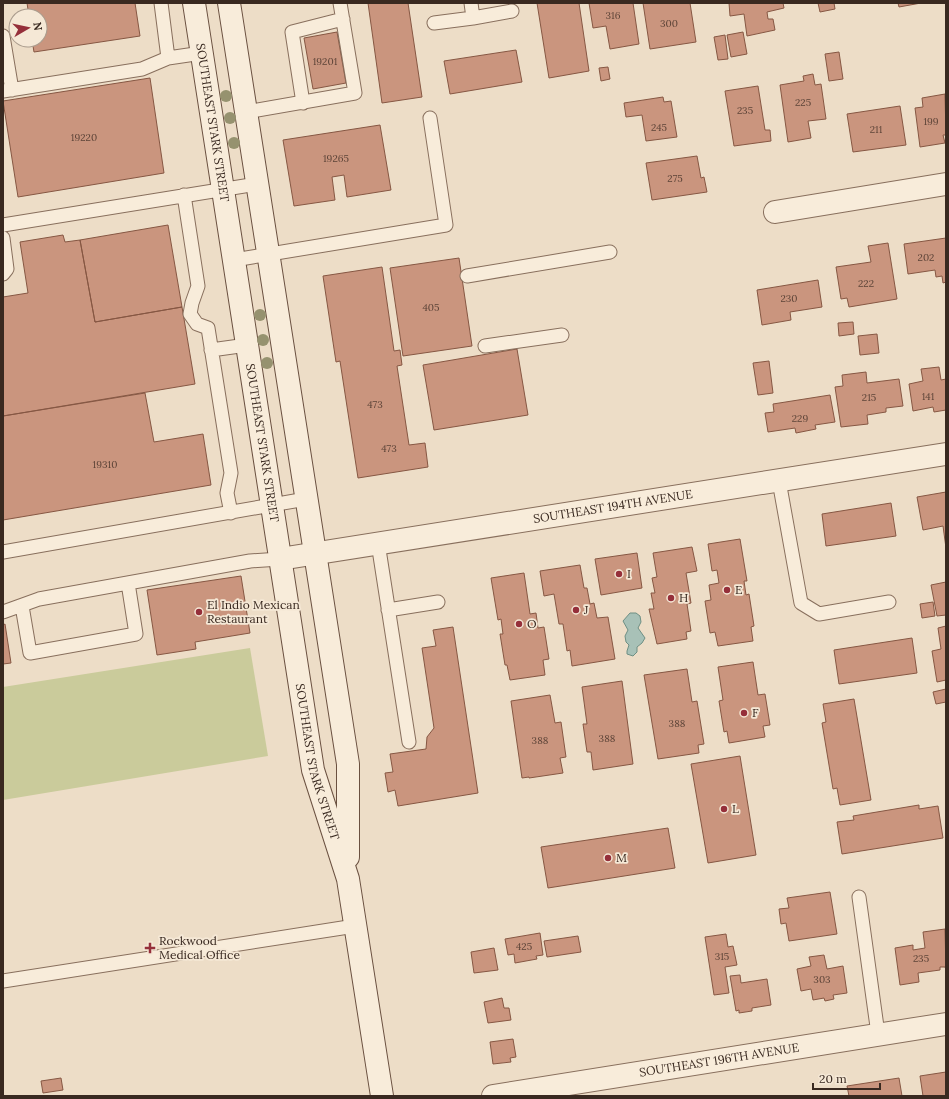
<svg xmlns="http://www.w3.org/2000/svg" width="949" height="1099" viewBox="0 0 949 1099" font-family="Lora,serif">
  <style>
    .green { fill: #cacb9b }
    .water { fill: #a8c1b7; stroke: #6e8f84 }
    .building { fill: #ca957e; stroke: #865743 }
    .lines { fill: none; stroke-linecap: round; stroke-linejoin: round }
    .lane-casing { stroke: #886f5d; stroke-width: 15 }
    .street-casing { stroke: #886f5d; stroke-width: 24 }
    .secondary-casing { stroke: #6a5040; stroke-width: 24 }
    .lane { stroke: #f8ecda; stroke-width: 13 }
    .street { stroke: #f8ecda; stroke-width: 22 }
    .secondary { stroke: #f8ecda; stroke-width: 22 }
    .tree { fill: #96926f }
    .poi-dot { fill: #952f3a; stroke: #f5e8d6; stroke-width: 1.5 }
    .labels { text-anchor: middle; stroke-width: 3.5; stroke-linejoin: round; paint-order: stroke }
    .number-label { font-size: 10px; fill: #5d4438 }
    .street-label { font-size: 12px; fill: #392920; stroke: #f5e8d6 }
    .poi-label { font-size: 12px; fill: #392920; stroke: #f5e8d6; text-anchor: start }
  </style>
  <rect width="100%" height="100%" fill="#edddc7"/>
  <path class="green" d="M250 648 268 756 3 800V687Z"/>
  <path class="water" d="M630 613H636L640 616 641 622 638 628 645 638 642 643 637 647V652L633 656 627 654V651L629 645 626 642 625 636 628 630 623 621Z"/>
  <path class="building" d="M27 3H135L140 36 34 52 32 40H40V16H29Z
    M368 3H408L422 97 382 103Z
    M537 3H579L589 71 549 78Z
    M589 3H633L639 44 610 49 606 26 593 28Z
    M643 3H690L696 42 650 49Z
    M729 3H783L784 8 767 12 768 19H773L775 30 747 36 744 14 730 16Z
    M818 3H834L835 9 820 12Z
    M898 3H921L899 7Z
    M337 32 346 83 313 89 304 38Z
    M743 32 747 54 731 57 727 35Z
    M725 35 728 59 718 60 714 37Z
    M516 50 522 82 450 94 444 61Z
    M839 52 843 79 829 81 825 54Z
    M608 67 610 79 601 81 599 68Z
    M813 74 815 85 821 84 826 119 808 121 811 138 788 142 780 85 804 81 803 76Z
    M150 78 164 173 18 197 3 101Z
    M758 86 765 130H770L771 141 734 146 725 91Z
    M945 94 946 135H943L945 143 920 147 915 108 923 107 922 98Z
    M663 97 664 102 671 101 677 137 646 141 642 115 626 117 624 103Z
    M900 106 906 145 853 152 847 114Z
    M380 125 391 190 347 197 344 175 332 177 335 200 294 206 283 140Z
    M697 156 701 178 704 177 707 192 652 200 646 163Z
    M168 225 182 307 95 322 80 240Z
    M63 235 65 242 80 240 95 322 182 307 195 384 3 416V297L28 293 20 242Z
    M946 238V282L943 283 942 276 936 277 935 270 908 274 904 244Z
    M888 243 897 299 849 307 847 298 841 299 836 267 871 262 868 246Z
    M459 258 472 346 403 356 390 268Z
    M382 267 394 351 400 350 402 365 397 366 409 445 425 443 428 467 358 478 340 361 336 362 323 276Z
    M818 280 822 307 790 312 791 320 762 325 757 290Z
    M853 322 854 334 839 336 838 323Z
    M877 334 879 353 860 355 858 336Z
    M517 349 528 415 434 430 423 365Z
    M769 361 773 393 758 395 753 363Z
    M939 367 941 380 946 379V410L934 412 933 407 913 411 909 384 923 381 921 369Z
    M866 372 867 383 899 379 903 406 886 408V412L867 415 868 424 841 427 835 387 843 386 842 375Z
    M145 393 154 442 203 434 211 485 3 520V416Z
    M830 395 835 422 815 425 816 429 796 433 795 428 768 432 765 413 774 412 773 404Z
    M946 492V548L943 526 923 530 917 497Z
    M891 503 896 536 826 546 822 514Z
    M740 539 747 581H744L746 595 749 594 754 626 751 627 753 641 718 646 715 632 710 633 705 601 711 600 709 585 719 583 717 570 712 571 708 544Z
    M692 547 697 571 686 573 691 603 687 604 691 631 686 632 687 639 657 644 649 609H654L651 593H655L652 578 657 577 653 553Z
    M637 553 642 588 601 595 595 559Z
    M580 565 584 588H587L590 604 594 603 597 618 608 617 615 659 572 666 570 650 567 651 563 624H559L554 594 544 596 540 571Z
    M524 573 530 614 536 613 538 628 544 627 549 659 543 660 545 675 510 680 507 665H505L500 634H503L501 619 498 620 491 578Z
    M241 576 250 633 195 642 196 649 157 655 147 590Z
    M946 582V615L937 616 931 585Z
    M933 602 935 616 922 618 920 604Z
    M5 624 11 663 3 664V625Z
    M946 626V680L937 682 932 651 941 649 938 628Z
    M453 627 478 793 398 806 395 790 388 792 385 773 393 772 390 754 426 749 427 737 434 728 422 648 436 646 433 630Z
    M912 638 917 673 839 684 834 650Z
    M753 662 758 695 765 694 770 725 763 726 765 737 729 743 727 731 724 732 719 701 723 700 718 667Z
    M687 669 692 702 697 701 704 744 698 745 699 753 658 759 644 675Z
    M622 681 633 764 593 770 591 752H587L583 724H587L582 687Z
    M946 689V702L936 704 933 692Z
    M550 695 555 723 561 722 566 757 560 758 563 773 529 778V777L522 778 511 701Z
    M854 699 871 800 840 805 837 788 833 789 822 723 826 722 823 704Z
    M740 756 756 855 708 863 691 764Z
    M919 805V809L938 806 943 838 842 854 837 822 854 820 853 816Z
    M668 828 675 868 548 888 541 847Z
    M830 892 837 934 789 941 786 923 781 924 779 909 789 908 787 898Z
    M945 929 946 969 945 967H940V970L918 973 919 982 900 985 895 948 913 945V950L925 948 923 932Z
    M540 933 543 955 536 956 537 959 515 963 514 954 508 955 505 939Z
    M726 934 728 947 733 946 737 965 725 967 729 993 714 995 705 937Z
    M578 936 581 952 547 957 544 941Z
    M494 948 498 970 474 973 471 952Z
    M824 955 827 969 843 966 847 993 833 995 834 999 825 1001 824 998 813 1000 811 989 801 991 797 969 811 966 809 957Z
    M740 975 741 983 767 979 771 1005 752 1008V1011L739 1013V1010L736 1011 730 976Z
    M502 998 504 1008H509L511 1020 488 1023 484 1002Z
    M513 1039 516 1057 510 1058 511 1062 493 1064 490 1042Z
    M946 1072V1096H923L920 1076Z
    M61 1078 63 1090 43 1093 41 1081Z
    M899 1078 902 1096H849L847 1086Z"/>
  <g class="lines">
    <defs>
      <path id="lane" d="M161 3 168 58
        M471 3 473 18 512 11
        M434 23 473 18
        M3 36 12 90
        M3 91 142 69 168 58 202 53
        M303 103 292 32 343 19
        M246 112 355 93 340 3
        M184 195 198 286 192 303 190 314 197 324 208 328 231 473 227 493 231 513
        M3 225 257 184
        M3 238 7 269 3 274
        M234 260 446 225 430 118
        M467 276 610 252
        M485 346 562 335
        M211 350 247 345
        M779 481 801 603 819 614 889 602
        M378 543 409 742
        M3 552 306 499
        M22 606 30 653 136 634 128 583
        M388 610 438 602
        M3 612 39 599 250 561 280 559
        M859 897 878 1034
        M3 981 355 926"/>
      <g id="street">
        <path d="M775 212 946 184"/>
        <path id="s1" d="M280 559 946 454"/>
        <path id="s2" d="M493 1096 946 1024"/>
      </g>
      <g id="secondary">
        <path id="s3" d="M194 3 313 770 348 879 382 1096"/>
        <path d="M229 3 348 764V857"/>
      </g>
    </defs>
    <use href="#lane" class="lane-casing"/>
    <use href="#street" class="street-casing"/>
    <use href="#secondary" class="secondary-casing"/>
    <use href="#lane" class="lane"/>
    <use href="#street" class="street"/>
    <use href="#secondary" class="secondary"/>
  </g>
  <g class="tree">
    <circle cx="226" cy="96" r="6"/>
    <circle cx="230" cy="118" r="6"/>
    <circle cx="234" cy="143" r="6"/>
    <circle cx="260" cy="315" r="6"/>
    <circle cx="263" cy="340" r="6"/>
    <circle cx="267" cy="363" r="6"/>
  </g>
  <g class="poi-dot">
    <circle cx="619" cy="574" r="4"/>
    <circle cx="727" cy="590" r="4"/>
    <circle cx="671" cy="598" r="4"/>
    <circle cx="576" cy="610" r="4"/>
    <circle cx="199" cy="612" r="4"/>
    <circle cx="519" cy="624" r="4"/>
    <circle cx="744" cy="713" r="4"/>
    <circle cx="724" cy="809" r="4"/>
    <circle cx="608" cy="858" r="4"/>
    <path d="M148 942h4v4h4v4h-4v4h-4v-4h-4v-4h4z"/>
  </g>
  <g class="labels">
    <g class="number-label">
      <text x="613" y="19">316</text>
      <text x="669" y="27">300</text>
      <text x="325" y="65">19201</text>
      <text x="803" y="106">225</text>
      <text x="745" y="114">235</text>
      <text x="931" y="125">199</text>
      <text x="659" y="131">245</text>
      <text x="876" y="133">211</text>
      <text x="84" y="141">19220</text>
      <text x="336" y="162">19265</text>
      <text x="675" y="182">275</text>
      <text x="926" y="261">202</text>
      <text x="866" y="287">222</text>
      <text x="789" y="302">230</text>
      <text x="431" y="311">405</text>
      <text x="928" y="400">141</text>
      <text x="869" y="401">215</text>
      <text x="375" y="408">473</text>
      <text x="800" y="422">229</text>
      <text x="389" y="452">473</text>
      <text x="105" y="468">19310</text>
      <text x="677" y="727">388</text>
      <text x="607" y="742">388</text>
      <text x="540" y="744">388</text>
      <text x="524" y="950">425</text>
      <text x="722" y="960">315</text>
      <text x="921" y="962">235</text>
      <text x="822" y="983">303</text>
    </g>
    <g class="street-label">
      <text dy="4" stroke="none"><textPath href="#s3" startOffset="121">SOUTHEAST STARK STREET</textPath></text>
      <text dy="4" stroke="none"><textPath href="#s3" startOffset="445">SOUTHEAST STARK STREET</textPath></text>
      <text dy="4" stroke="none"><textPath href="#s1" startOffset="337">SOUTHEAST 194TH AVENUE</textPath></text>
      <text dy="4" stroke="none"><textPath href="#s3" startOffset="769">SOUTHEAST STARK STREET</textPath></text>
      <text dy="4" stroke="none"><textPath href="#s2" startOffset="229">SOUTHEAST 196TH AVENUE</textPath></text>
    </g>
    <g class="poi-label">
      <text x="627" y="578">I</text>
      <text x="735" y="594">E</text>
      <text x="679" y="602">H</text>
      <text x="207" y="609">El Indio Mexican<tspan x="207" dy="14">Restaurant</tspan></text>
      <text x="584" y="614">J</text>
      <text x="527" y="628">O</text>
      <text x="752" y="717">F</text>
      <text x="732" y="813">L</text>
      <text x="616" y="862">M</text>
      <text x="159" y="945">Rockwood<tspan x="159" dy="14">Medical Office</tspan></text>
    </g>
  </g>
  <rect width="949" height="1099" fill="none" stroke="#392920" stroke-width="8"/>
  <g transform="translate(28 28) rotate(81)"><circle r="19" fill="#f5e8d6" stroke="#aa9c8d"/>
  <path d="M0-3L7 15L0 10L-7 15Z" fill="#952f3a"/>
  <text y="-6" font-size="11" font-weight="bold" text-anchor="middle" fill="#392920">N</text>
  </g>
  <path d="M813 1083v6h67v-6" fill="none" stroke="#392920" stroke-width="2"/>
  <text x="819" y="1083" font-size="12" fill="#392920" stroke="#f5e8d6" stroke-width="3" paint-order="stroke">20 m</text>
</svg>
